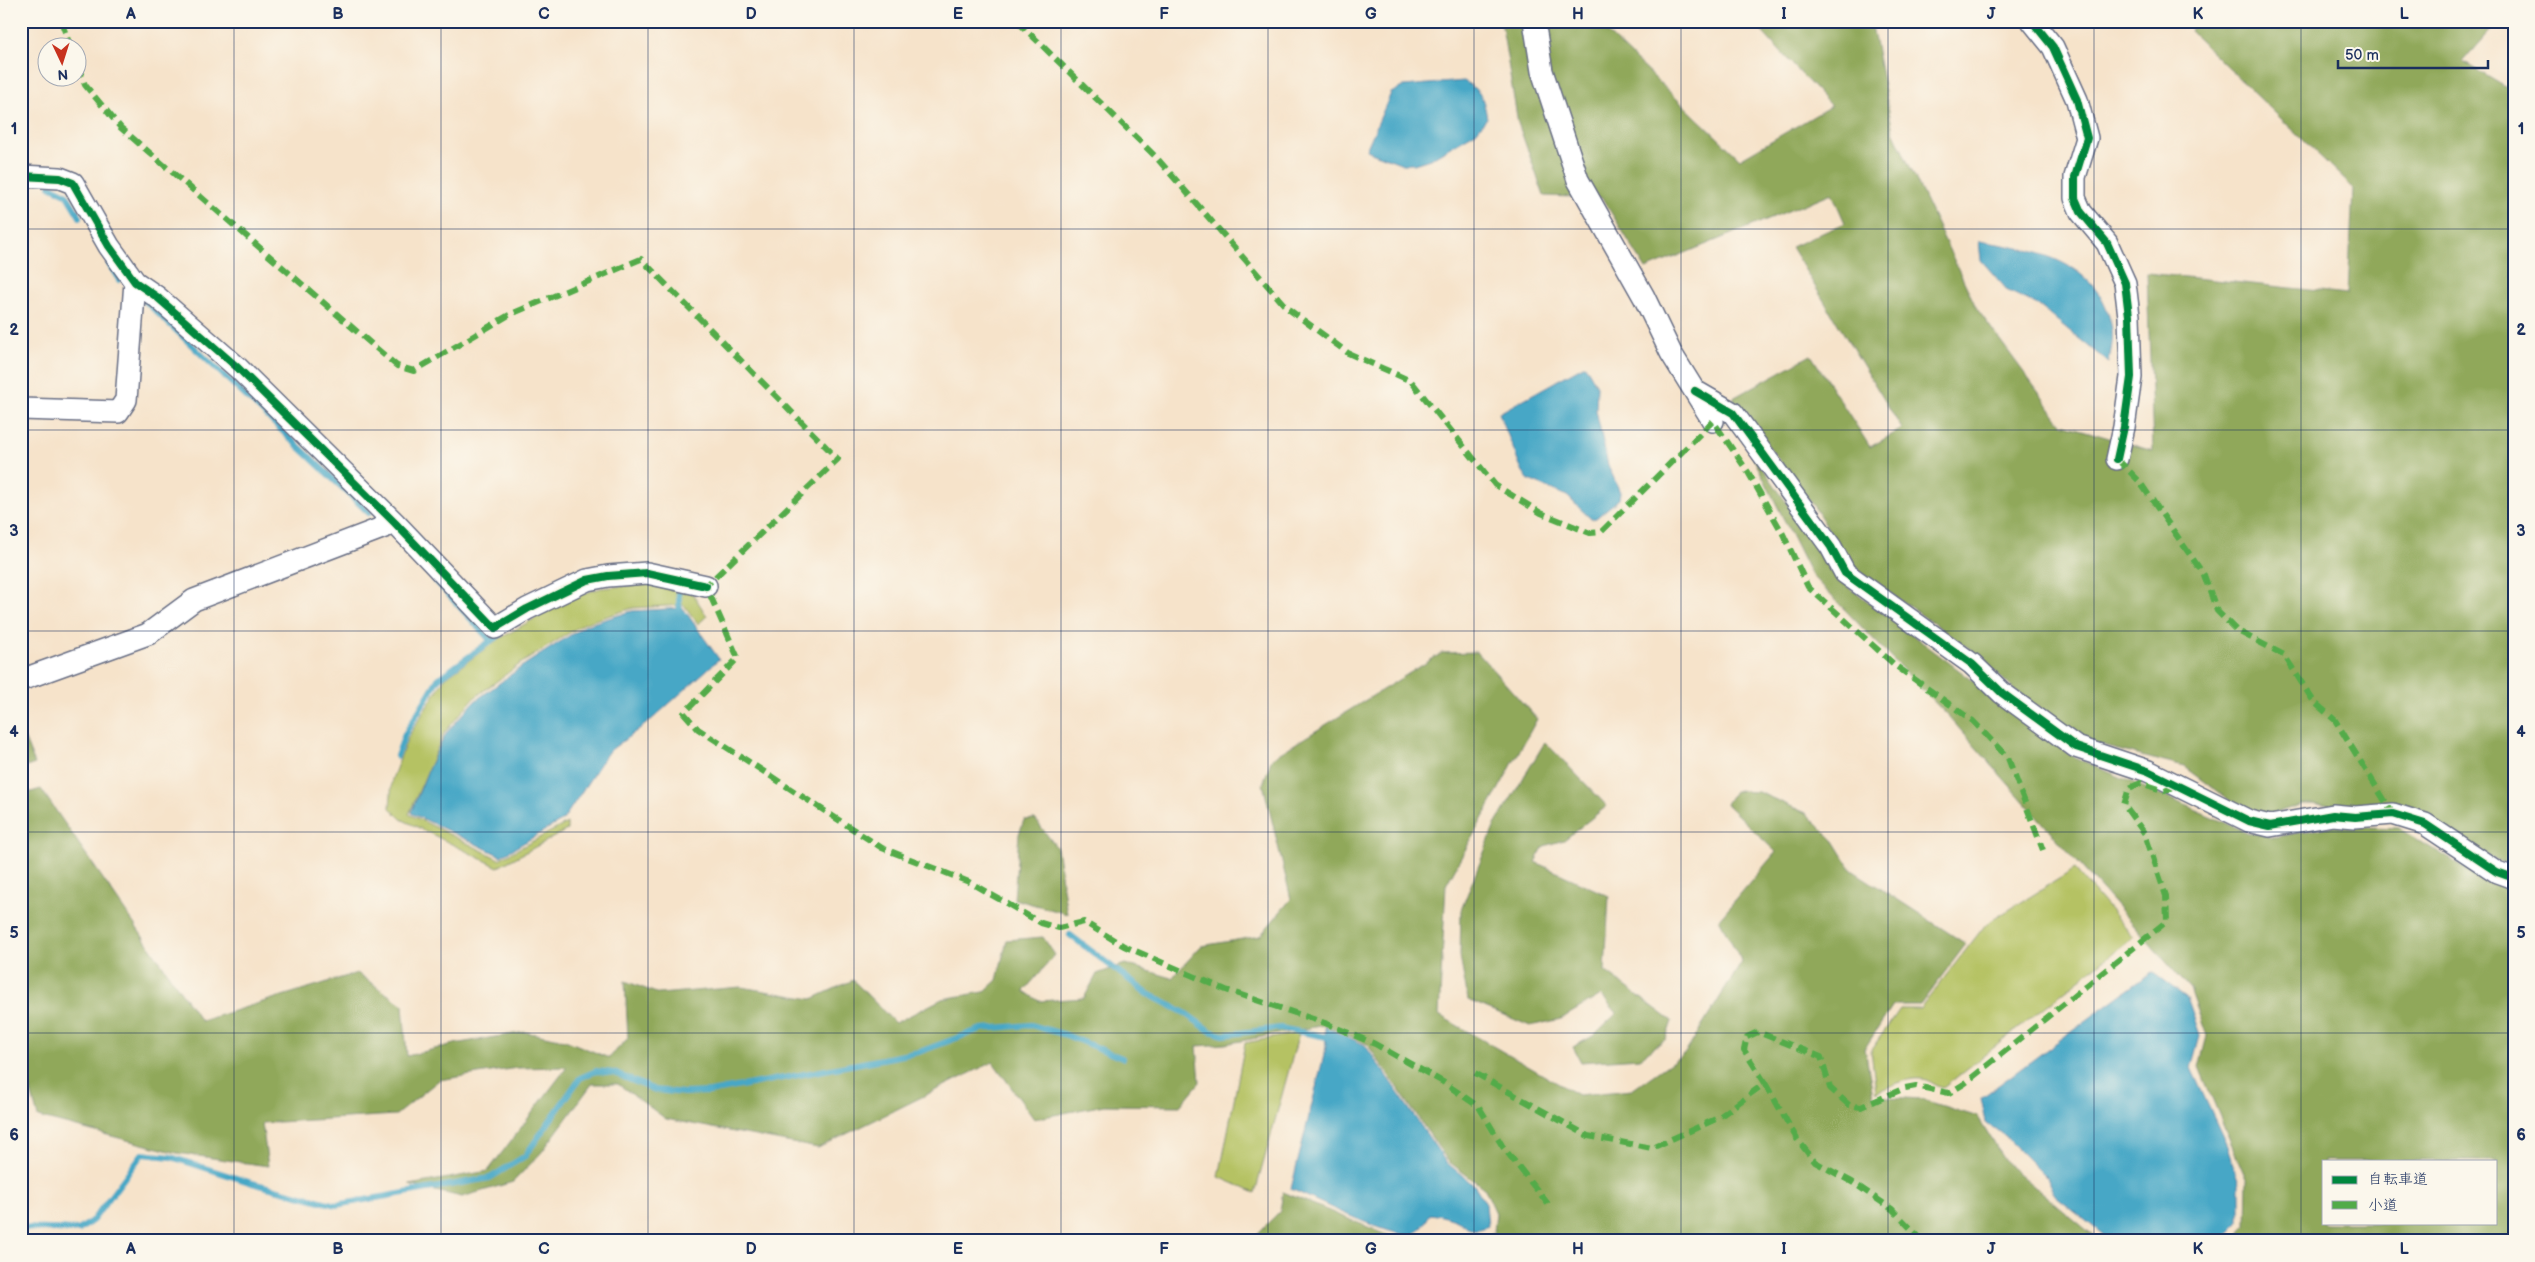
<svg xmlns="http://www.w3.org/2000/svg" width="2535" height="1262" viewBox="0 0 2535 1262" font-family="'Balsamiq Sans','Klee One',sans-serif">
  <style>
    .green { fill: #b5c264; stroke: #687861 }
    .forest { fill: #90a85a; stroke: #566c5c; fill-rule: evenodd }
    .water { fill: #46a7c6; stroke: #306b92 }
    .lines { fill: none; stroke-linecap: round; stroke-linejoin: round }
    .stream { stroke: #46a7c6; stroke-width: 6 }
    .street-casing { stroke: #686e84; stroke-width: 24 }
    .street { stroke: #fff; stroke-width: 21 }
    .quiet { stroke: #52ab49; stroke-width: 6; stroke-dasharray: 12 6; stroke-linecap: butt }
    .cycleway-casing { stroke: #fbf7ec; stroke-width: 11 }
    .cycleway { stroke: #00873e; stroke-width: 8 }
    .grid { fill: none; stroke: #1b2f5e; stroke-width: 1; stroke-opacity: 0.55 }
    .neatline { fill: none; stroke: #1b2f5e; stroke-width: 2 }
    .grid-label { font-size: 16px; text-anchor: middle; font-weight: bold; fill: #1b2f5e }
  </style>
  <rect width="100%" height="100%" fill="#fbf7ec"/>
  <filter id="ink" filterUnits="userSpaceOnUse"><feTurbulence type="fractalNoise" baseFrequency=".02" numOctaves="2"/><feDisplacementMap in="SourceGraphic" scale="10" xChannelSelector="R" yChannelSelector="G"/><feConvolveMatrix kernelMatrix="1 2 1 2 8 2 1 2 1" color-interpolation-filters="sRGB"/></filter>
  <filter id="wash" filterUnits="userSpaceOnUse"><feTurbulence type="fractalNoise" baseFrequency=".0096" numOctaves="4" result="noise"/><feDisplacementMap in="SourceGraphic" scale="20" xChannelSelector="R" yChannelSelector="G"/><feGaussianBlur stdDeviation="1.12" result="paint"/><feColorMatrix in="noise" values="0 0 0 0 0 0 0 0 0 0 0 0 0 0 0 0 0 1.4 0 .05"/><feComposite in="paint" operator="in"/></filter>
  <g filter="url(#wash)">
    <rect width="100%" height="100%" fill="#f6e3ca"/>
    <path class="green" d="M644 584 691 591 707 616 698 624 684 605 633 608 585 623 520 664 474 698 444 733 409 814 499 859 567 823V830L498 867 401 819 390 808 392 779 408 737 445 678 497 640 572 597 601 588Z
      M2075 869 2133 937 1943 1088C1936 1086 1932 1082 1926 1080 1910 1075 1890 1087 1876 1092L1871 1050 1900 1009H1920L1986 924Z
      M1299 1033 1255 1193 1219 1177 1245 1043Z"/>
    <path class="forest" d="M1501 21H1595L1740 159 1831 106 1752 21H1871L1893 131 1977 309 2062 424 2153 451 2147 273 2348 294 2353 188 2190 31 2195 21H2499L2463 62 2514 92V866L2500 862 2398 806 2303 804 2269 815 2241 809 2184 767 2080 740 2012 688 1973 651 1851 566 1817 511 1733 398 1811 355 1870 447 1902 429 1791 247 1845 223 1832 193 1646 269 1602 198 1544 196 1518 123Z
      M1748 447 1841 581 2074 757 2249 833 2275 837 2334 826 2399 828 2486 881 2514 892V1241H2236L2246 1226 2247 1181 2199 1067 2207 1036 2190 989 1949 717 1812 576ZM2324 1161H2496V1223H2324Z
      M1477 652 1537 719 1446 885 1439 1015 1578 1095 1632 1090 1686 1052 1742 962 1719 919 1776 852 1726 804 1734 791 1758 792 1806 813 1834 841 1852 870 1966 944 1920 1005H1893L1865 1048 1873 1096 1921 1099 1978 1117 2007 1164 2100 1241H1250L1280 1211 1283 1192 1397 1239 1480 1240 1494 1232 1496 1213 1485 1189 1448 1161 1367 1044 1325 1025 1225 1044 1197 1046 1200 1082 1180 1106 1104 1105 1034 1119 993 1062 818 1148 666 1119 618 1084H592L541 1153 513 1182 462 1197 409 1185 488 1171 567 1067 517 1068 439 1080 396 1115 262 1123 268 1166 177 1153 38 1117 28 1080 21 1077V795L41 789 201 1021 357 973 403 1005 407 1056 454 1044 525 1032 565 1040 609 1058 628 1038 625 981 659 994 741 987 812 999 853 980 895 1023 942 999 984 992 997 980 1007 940 1043 937 1055 955 1024 991 1039 1001 1084 998 1097 974 1125 964 1172 978 1201 946 1260 936 1291 899 1263 784 1272 758 1442 653Z
      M21 730 35 764 21 769Z
      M1545 742 1607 806 1564 840 1544 846 1535 862 1609 896 1605 971 1672 1021 1666 1039 1639 1058 1581 1062 1573 1047 1593 1036 1617 1013 1601 995 1561 1019 1530 1026 1468 1000 1460 957 1461 910 1495 825Z
      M1035 819 1057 848 1067 914 1014 899 1019 834 1024 820Z"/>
    <path class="water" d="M1464 81C1482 92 1483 97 1487 118L1476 132 1430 159 1414 164H1403L1366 150 1391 93 1404 86Z
      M1979 241C2037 250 2100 261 2112 329 2114 339 2110 353 2109 363L2038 305 2008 291 1981 260Z
      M1585 365 1597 386 1596 410 1608 465 1620 492 1619 499 1596 518 1591 519 1567 496 1529 480 1523 473 1499 413Z
      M683 608 719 659 650 721 608 752 563 820 501 856 411 813 430 765 447 732 475 701 524 665 586 625 632 611Z
      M2152 972 2187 998 2200 1035 2191 1068 2227 1146 2239 1183V1223L2223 1239 2219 1241H2111L2055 1196 2046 1177 2007 1138 1986 1122 1981 1098Z
      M1325 1027 1365 1045 1446 1162 1475 1186 1486 1204 1488 1226C1470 1234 1469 1226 1455 1220 1447 1217 1439 1215 1430 1214 1426 1221 1421 1231 1413 1234 1394 1240 1312 1198 1291 1189L1326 1047Z"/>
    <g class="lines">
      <path class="stream" d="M50 186 66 194 80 217
        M109 264 119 280
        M143 299 369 513
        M425 569 490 640
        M678 585 680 616
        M397 756 405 734 438 679 499 635
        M1070 935 1148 994 1185 1013 1210 1031 1223 1035 1280 1028 1332 1038
        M21 1228 79 1230 93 1220 142 1154 171 1157 252 1183 336 1205 490 1178 525 1156 580 1078 596 1071 614 1073 655 1090 684 1093 710 1092 919 1052 981 1029 1031 1025 1066 1035 1122 1058"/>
    </g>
  </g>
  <g filter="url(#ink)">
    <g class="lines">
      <defs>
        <path id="street" d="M1534 21 1542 71 1578 180 1644 297 1671 353 1713 421
          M2032 21 2053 47 2077 100 2087 138 2075 177V198L2081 212 2107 243 2125 283 2129 316 2131 377 2124 427 2117 459
          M21 176 60 178 73 183 109 246 135 282 157 297 238 368 395 523 495 628 527 609 587 580 608 576 647 573 706 586
          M1695 391 1733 413 1831 547 1845 573 1972 664 2002 693 2076 747 2148 771 2249 821 2270 826 2333 815 2355 817 2393 814 2425 824 2497 872 2514 878
          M21 409 118 412 126 400 135 282
          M21 680 148 634 194 600 395 523"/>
      </defs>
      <use href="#street" class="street-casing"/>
      <use href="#street" class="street"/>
      <path class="quiet" d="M61 21 71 48
        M1017 21 1156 157 1287 308 1348 353 1411 381 1495 485 1541 513 1590 533 1601 532 1713 421 1748 472 1783 534 1808 587 1896 666 1973 721 2008 758 2043 850
        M78 65 85 85 121 128 397 366 414 371 509 315 641 259 838 459 706 586 738 658 684 713 698 729 882 848 969 882 1041 923 1059 928 1084 922 1124 946 1226 990 1325 1023 1375 1044 1443 1082 1479 1107 1503 1147 1548 1204
        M2117 459 2139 481 2204 575 2217 611 2236 630 2284 655 2314 702 2335 720 2393 814
        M1475 1073 1588 1136 1652 1148 1718 1118 1765 1083 1744 1050 1747 1037 1758 1032 1821 1057 1830 1088 1849 1105 1861 1107 1905 1088 1916 1086 1949 1093 1964 1084 2167 921 2166 896 2145 834 2124 805 2129 788 2141 783 2165 791 2175 786
        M1765 1083 1797 1139 1815 1162 1852 1182 1892 1209 1923 1241"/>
      <defs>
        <path id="cycleway" d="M2032 21 2053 47 2077 100 2087 138 2075 177V198L2081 212 2107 243 2125 283 2129 316 2131 377 2124 427 2117 459
          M21 176 60 178 73 183 109 246 135 282 157 297 238 368 395 523 495 628 527 609 587 580 608 576 647 573 706 586
          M1695 391 1733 413 1831 547 1845 573 1972 664 2002 693 2076 747 2148 771 2249 821 2270 826 2333 815 2355 817 2393 814 2425 824 2497 872 2514 878"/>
      </defs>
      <use href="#cycleway" class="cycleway-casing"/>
      <use href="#cycleway" class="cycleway"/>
    </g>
  </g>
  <path class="grid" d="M234 21V1241M441 21V1241M648 21V1241M854 21V1241M1061 21V1241M1268 21V1241M1474 21V1241M1681 21V1241M1888 21V1241M2094 21V1241M2301 21V1241M21 229H2514M21 430H2514M21 631H2514M21 832H2514M21 1033H2514"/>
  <rect width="2535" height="1262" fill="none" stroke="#fbf7ec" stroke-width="55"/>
  <rect x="2322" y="1160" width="175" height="65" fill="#fbf7ec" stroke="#a1a7b3"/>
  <rect x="2332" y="1176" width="25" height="8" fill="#00873e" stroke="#a1a7b3"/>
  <text x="2368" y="1184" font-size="15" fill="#1b2f5e">自転車道</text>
  <rect x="2332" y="1201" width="25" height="8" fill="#52ab49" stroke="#a1a7b3"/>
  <text x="2368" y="1210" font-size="15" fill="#1b2f5e">小道</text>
  <g transform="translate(62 62) rotate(176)"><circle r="24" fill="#fbf7ec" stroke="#a1a7b3"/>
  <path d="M0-4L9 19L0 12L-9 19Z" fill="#c8321e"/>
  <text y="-8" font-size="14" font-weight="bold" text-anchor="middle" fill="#1b2f5e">N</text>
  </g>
  <path d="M2338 60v8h150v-8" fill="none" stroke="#1b2f5e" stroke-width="2.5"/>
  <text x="2345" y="60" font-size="15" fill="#1b2f5e" stroke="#fbf7ec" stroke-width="4" paint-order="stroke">50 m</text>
  <rect x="28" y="28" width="2480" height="1206" class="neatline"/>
  <g class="grid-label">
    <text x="131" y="19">A</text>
    <text x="338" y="19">B</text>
    <text x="544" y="19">C</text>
    <text x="751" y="19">D</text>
    <text x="958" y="19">E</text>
    <text x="1164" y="19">F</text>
    <text x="1371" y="19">G</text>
    <text x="1578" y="19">H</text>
    <text x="1784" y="19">I</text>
    <text x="1991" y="19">J</text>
    <text x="2198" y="19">K</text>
    <text x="2404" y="19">L</text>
    <text x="14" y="134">1</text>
    <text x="2521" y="134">1</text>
    <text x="14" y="335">2</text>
    <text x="2521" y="335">2</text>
    <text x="14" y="536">3</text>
    <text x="2521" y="536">3</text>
    <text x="14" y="737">4</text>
    <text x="2521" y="737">4</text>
    <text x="14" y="938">5</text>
    <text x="2521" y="938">5</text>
    <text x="14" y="1140">6</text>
    <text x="2521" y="1140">6</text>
    <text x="131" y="1254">A</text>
    <text x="338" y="1254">B</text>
    <text x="544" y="1254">C</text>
    <text x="751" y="1254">D</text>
    <text x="958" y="1254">E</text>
    <text x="1164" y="1254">F</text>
    <text x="1371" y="1254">G</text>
    <text x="1578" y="1254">H</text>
    <text x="1784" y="1254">I</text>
    <text x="1991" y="1254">J</text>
    <text x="2198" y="1254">K</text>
    <text x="2404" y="1254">L</text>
  </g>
</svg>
